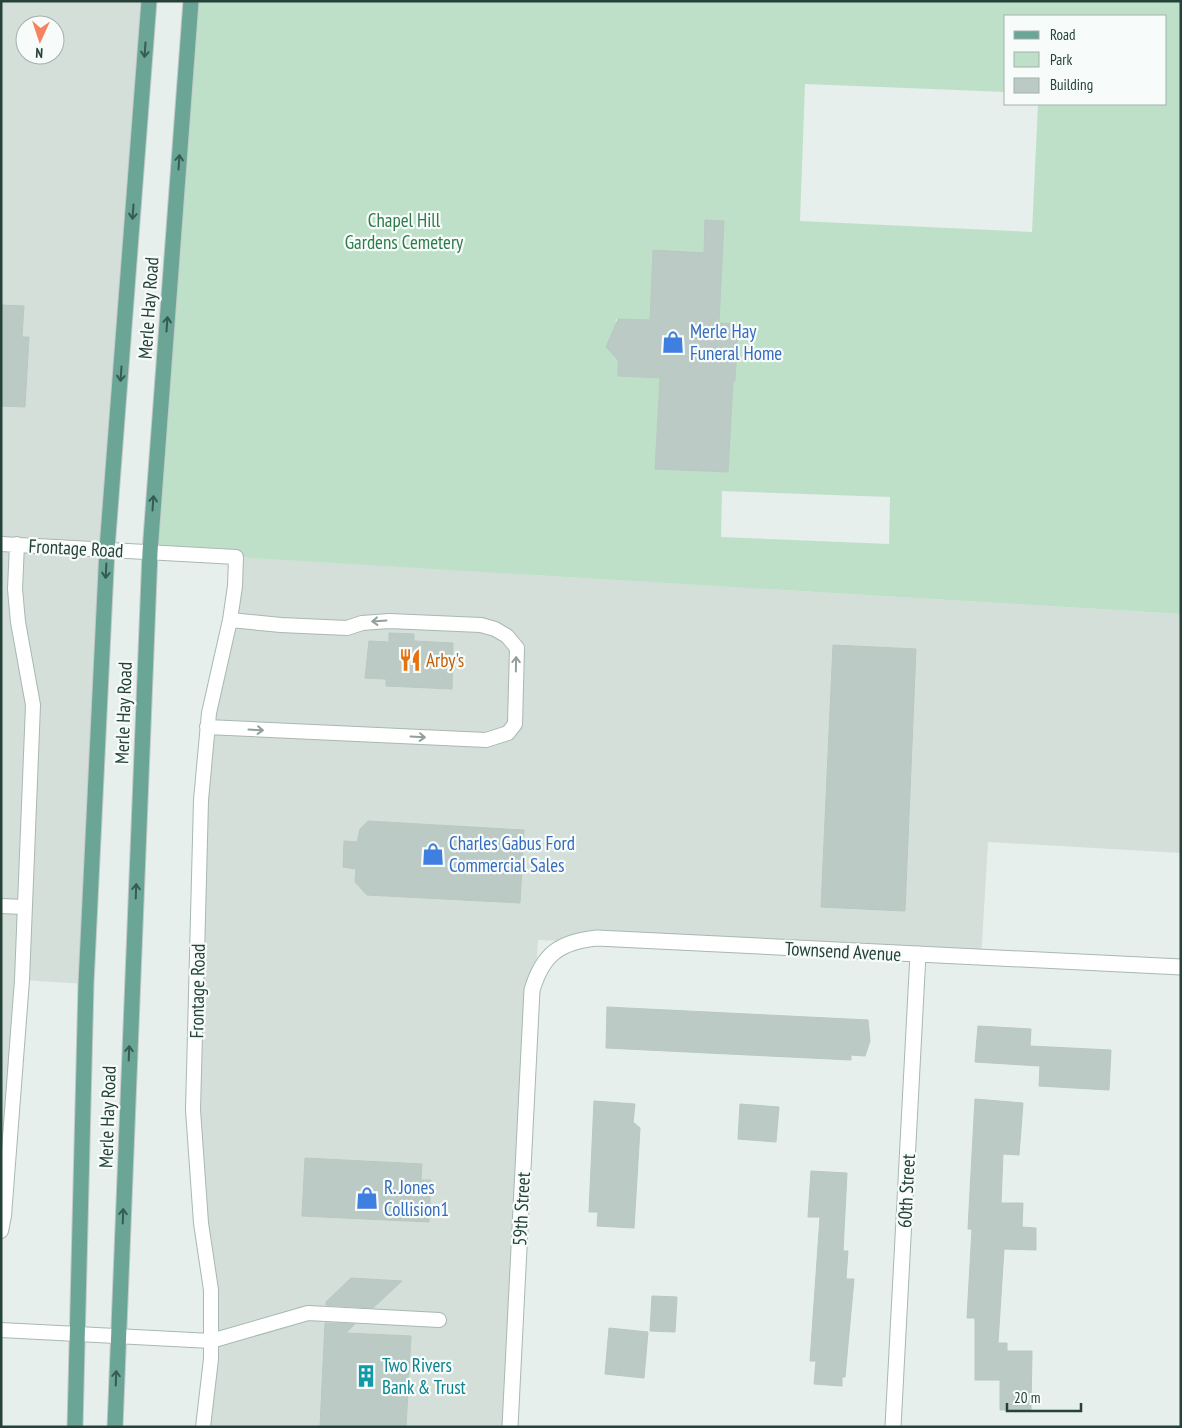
<svg xmlns="http://www.w3.org/2000/svg" width="1182" height="1428" viewBox="0 0 1182 1428" font-family="'PT Sans Narrow',sans-serif">
  <style>
    .built { fill: #d4dfda; fill-rule: evenodd }
    .green { fill: #bfe0c8; fill-rule: evenodd }
    .building { fill: #bbcac4; stroke: #b8c9c2 }
    .lines { fill: none; stroke-linecap: round; stroke-linejoin: round }
    .lane-casing { stroke: #a8b8b2; stroke-width: 16 }
    .street-casing { stroke: #a8b8b2; stroke-width: 17 }
    .primary-casing { stroke: #c2cac8; stroke-width: 17 }
    .lane { stroke: #fff; stroke-width: 14 }
    .street { stroke: #fff; stroke-width: 15 }
    .primary { stroke: #6aa596; stroke-width: 15 }
    .oneway { stroke: #365b51 }
    .oneway2 { stroke: #92a09c }
    .labels { text-anchor: middle; stroke-width: 4.5; stroke-linejoin: round; paint-order: stroke }
    .park-label { font-size: 19px; fill: #2d7a4b; stroke: #f7fbf9 }
    .street-label { font-size: 19px; fill: #24423a; stroke: #f7fbf9 }
    .shop-label { font-size: 19px; fill: #366cbe; stroke: #f7fbf9; text-anchor: start }
    .food-label { font-size: 19px; fill: #c56008; stroke: #f7fbf9; text-anchor: start }
    .culture-label { font-size: 19px; fill: #0d838f; stroke: #f7fbf9; text-anchor: start }
  </style>
  <rect width="100%" height="100%" fill="#e6efeb"/>
  <path class="built" d="M1 1H149L86 984 22 980 1 1231ZM25 25H55V55H25Z
    M236 557 1181 614V853L988 842 981 959 538 940 509 1427H203L211 1359 193 1110 201 800Z"/>
  <path class="green" d="M191 1H1181V614L150 552ZM1006 16H1166V104H1038L1032 232 800 221 805 84 1006 92ZM706 220 724 221 719 323 738 324 735 381 717 380 732 397 728 472 655 469 659 393 674 379 618 376C619 356 614 339 616 319L675 322 654 251 704 253ZM722 491 890 497 889 544 721 537Z"/>
  <path class="building" d="M705 220 724 221 719 323 738 324 735 381H733L728 472 655 469 660 378 618 376V360L606 347 618 319 650 320 653 250 704 253Z
    M1 305 24 306 22 337H29L25 407 1 406Z
    M389 633 414 634V641L453 643 452 689 386 686V679L365 678 369 641 389 642Z
    M833 645 916 649 905 911 821 907Z
    M368 821 524 830 520 903 367 895 355 882 356 869 343 867 344 841 357 842 360 829Z
    M607 1007 868 1020 870 1041 865 1056 851 1055V1060L606 1048Z
    M978 1026 1031 1029 1030 1046 1111 1050 1109 1090 1039 1086 1040 1066 975 1062Z
    M975 1099 1023 1103 1019 1155 1003 1154 1001 1203H1023L1022 1227 1036 1228V1250L1004 1249 998 1343H1007V1351H1032L1031 1410H1000V1380H975V1318H967L972 1229H968Z
    M594 1101 635 1104 633 1122 640 1128 634 1228 597 1226 598 1212H589Z
    M740 1104 779 1107 776 1142 738 1139Z
    M305 1158 422 1164 421 1180H431L429 1222 302 1216Z
    M811 1171 847 1173 843 1251H848L846 1279H854L845 1377H842V1386L814 1384 816 1361H810L820 1217H808Z
    M351 1278 402 1281 373 1308 326 1305V1302Z
    M652 1296 677 1297 675 1332 650 1331Z
    M325 1323 355 1324 346 1333 411 1336 406 1427H320Z
    M609 1328 648 1332 644 1378 605 1374Z"/>
  <g class="lines">
    <defs>
      <path id="lane" d="M1 544 236 557 235 586 230 620 209 713 201 800 193 1110 201 1223 211 1290V1359L203 1427
        M207 727 486 740 508 733 515 724 517 648 507 636 495 629 481 625 389 621 362 623 347 628 281 625 230 620
        M1 906 24 907
        M1 1231 4 1216 22 980 33 705 18 622 15 589 17 544
        M1 1330 211 1341 308 1313 439 1320"/>
      <path id="street" d="M510 1427 532 990C543 954 559 942 597 938L1181 967
        M893 1427 918 954"/>
      <path id="primary" d="M75 1427 86 984 107 549 149 1
        M115 1427 150 552 191 1"/>
    </defs>
    <use href="#lane" class="lane-casing"/>
    <use href="#street" class="street-casing"/>
    <use href="#primary" class="primary-casing"/>
    <use href="#lane" class="lane"/>
    <use href="#street" class="street"/>
    <use href="#primary" class="primary"/>
  </g>
  <defs><path id="oneway-shaft" d="M-6 0H5M1.5-3L5.5 0L1.5 3" fill="none" stroke-width="1.6" stroke-linecap="round" stroke-linejoin="round" transform="scale(1.25)"/></defs>
  <g class="oneway">
    <use href="#oneway-shaft" transform="translate(145 50) rotate(94)"/>
    <use href="#oneway-shaft" transform="translate(179 162) rotate(-86)"/>
    <use href="#oneway-shaft" transform="translate(133 212) rotate(94)"/>
    <use href="#oneway-shaft" transform="translate(167 324) rotate(-86)"/>
    <use href="#oneway-shaft" transform="translate(121 374) rotate(94)"/>
    <use href="#oneway-shaft" transform="translate(153 503) rotate(-86)"/>
    <use href="#oneway-shaft" transform="translate(106 571) rotate(93)"/>
    <use href="#oneway-shaft" transform="translate(136 891) rotate(-88)"/>
    <use href="#oneway-shaft" transform="translate(129 1053) rotate(-88)"/>
    <use href="#oneway-shaft" transform="translate(123 1216) rotate(-88)"/>
    <use href="#oneway-shaft" transform="translate(116 1378) rotate(-88)"/>
  </g>
  <g class="oneway2">
    <use href="#oneway-shaft" transform="translate(379 621) rotate(176)"/>
    <use href="#oneway-shaft" transform="translate(516 664) rotate(-89)"/>
    <use href="#oneway-shaft" transform="translate(256 730) rotate(3)"/>
    <use href="#oneway-shaft" transform="translate(418 737) rotate(3)"/>
  </g>
  <defs>
    <symbol id="shop-bare" viewBox="-9 -9 18 18"><path d="M-5-2.5h2.3a2.7 3.5 0 0 1 5.4 0H5L5.5 6h-11ZM-1.5-2.5h3a1.5 2.3 0 0 0-3 0Z" fill="#3f7fe0" stroke="#f7fbf9" stroke-width="2.5" paint-order="stroke"/></symbol>
    <symbol id="restaurant-bare" viewBox="-9 -9 18 18"><path d="M-5-6h1v4h1v-4h1v4h1v-4h1v5L-1.5 .5V6h-2V.5L-5-1ZM5-6V6H3V1.5H1.5Q1.5-4 5-6Z" fill="#e8710a" stroke="#f7fbf9" stroke-width="2.5" paint-order="stroke"/></symbol>
    <symbol id="building-bare" viewBox="-9 -9 18 18"><path d="M-4-6H4V6H1V3H-1V6H-4ZM-2.5-4.3h1.7v1.8h-1.7ZM.8-4.3h1.7v1.8H.8ZM-2.5-1h1.7V.8h-1.7ZM.8-1h1.7V.8H.8Z" fill="#0f9aa8" stroke="#f7fbf9" stroke-width="2.5" paint-order="stroke"/></symbol>
  </defs>
  <g fill-rule="evenodd">
    <use href="#shop-bare" x="657" y="326" width="32" height="32"/>
    <use href="#restaurant-bare" x="394" y="644" width="32" height="32"/>
    <use href="#shop-bare" x="417" y="838" width="32" height="32"/>
    <use href="#shop-bare" x="351" y="1182" width="32" height="32"/>
    <use href="#building-bare" x="350" y="1360" width="32" height="32"/>
  </g>
  <g class="labels">
    <g class="park-label">
      <text x="404" y="227">Chapel Hill<tspan x="404" dy="22">Gardens Cemetery</tspan></text>
    </g>
    <g class="street-label">
      <text transform="translate(148 308) rotate(-86)" y="7">Merle Hay Road</text>
      <text transform="translate(76 548) rotate(3)" y="7">Frontage Road</text>
      <text transform="translate(123 713) rotate(-88)" y="7">Merle Hay Road</text>
      <text transform="translate(843 951) rotate(3)" y="7">Townsend Avenue</text>
      <text transform="translate(197 991) rotate(-89)" y="7">Frontage Road</text>
      <text transform="translate(107 1117) rotate(-88)" y="7">Merle Hay Road</text>
      <text transform="translate(906 1191) rotate(-87)" y="7">60th Street</text>
      <text transform="translate(521 1209) rotate(-87)" y="7">59th Street</text>
    </g>
    <g class="shop-label">
      <text x="690" y="338">Merle Hay<tspan x="690" dy="22">Funeral Home</tspan></text>
      <text x="449" y="850">Charles Gabus Ford<tspan x="449" dy="22">Commercial Sales</tspan></text>
      <text x="384" y="1194">R. Jones<tspan x="384" dy="22">Collision1</tspan></text>
    </g>
    <g class="food-label">
      <text x="426" y="667">Arby's</text>
    </g>
    <g class="culture-label">
      <text x="382" y="1372">Two Rivers<tspan x="382" dy="22">Bank &amp; Trust</tspan></text>
    </g>
  </g>
  <rect width="1182" height="1428" fill="none" stroke="#24423a" stroke-width="5"/>
  <rect x="1004" y="15" width="162" height="90" fill="#f7fbf9" stroke="#a3b1ad"/>
  <rect x="1014" y="31" width="25" height="8" fill="#6aa596" stroke="#a3b1ad"/>
  <text x="1050" y="40" font-size="15" fill="#24423a">Road</text>
  <rect x="1014" y="52" width="25" height="15" fill="#bfe0c8" stroke="#a3b1ad"/>
  <text x="1050" y="65" font-size="15" fill="#24423a">Park</text>
  <rect x="1014" y="78" width="25" height="15" fill="#bbcac4" stroke="#a3b1ad"/>
  <text x="1050" y="90" font-size="15" fill="#24423a">Building</text>
  <g transform="translate(40 40) rotate(183)"><circle r="24" fill="#f7fbf9" stroke="#a3b1ad"/>
  <path d="M0-4L9 19L0 12L-9 19Z" fill="#f4845f"/>
  <text y="-8" font-size="14" font-weight="bold" text-anchor="middle" fill="#24423a">N</text>
  </g>
  <path d="M1007 1403v8h74v-8" fill="none" stroke="#24423a" stroke-width="2.5"/>
  <text x="1014" y="1403" font-size="15" fill="#24423a" stroke="#f7fbf9" stroke-width="4" paint-order="stroke">20 m</text>
</svg>
